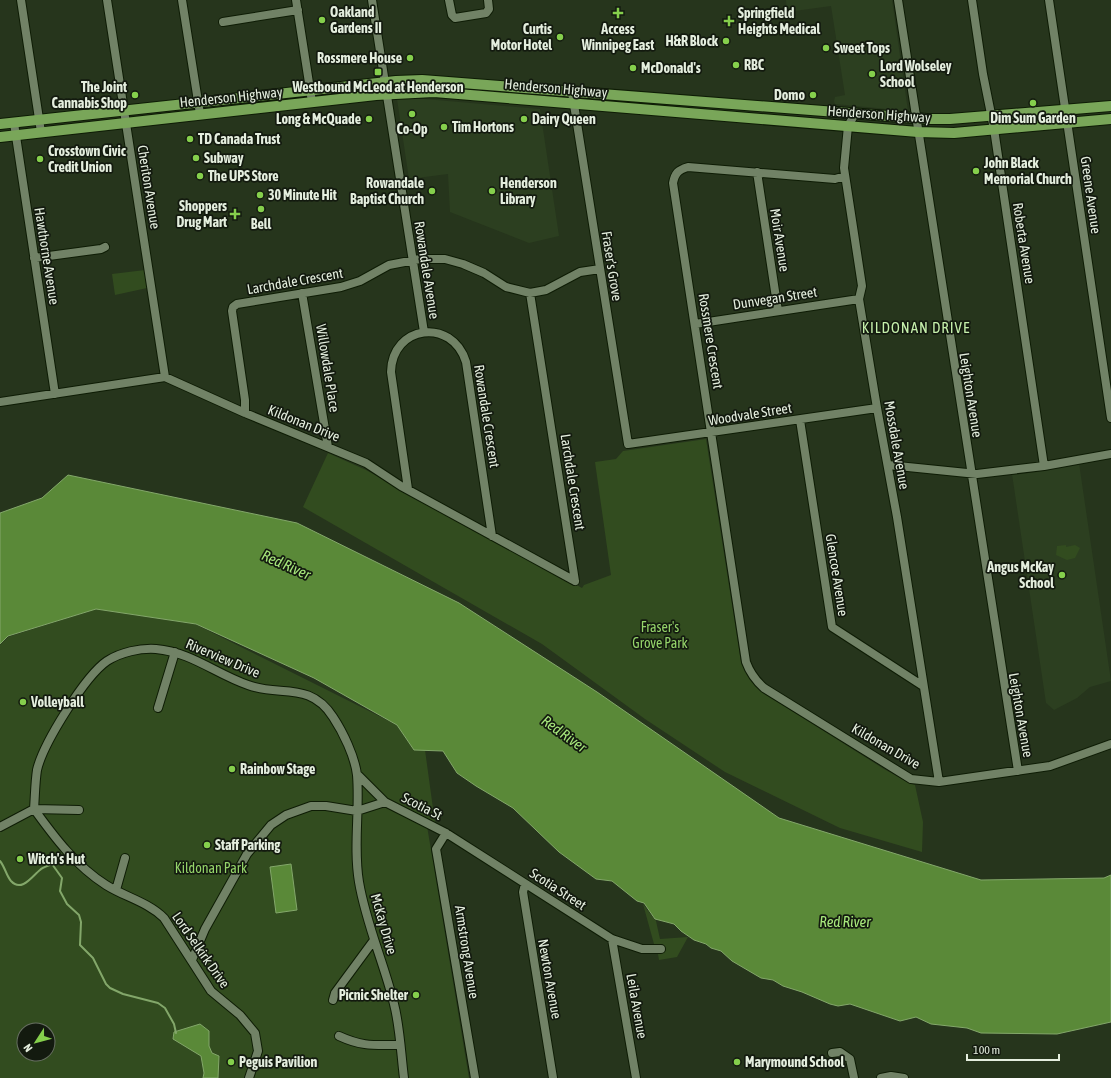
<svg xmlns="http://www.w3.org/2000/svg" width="1111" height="1078" viewBox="0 0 1111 1078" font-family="'Asap Condensed',sans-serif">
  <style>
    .built { fill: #2c3f20 }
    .green { fill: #324c1f; fill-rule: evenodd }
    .water { fill: #5a8938; stroke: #83a76a }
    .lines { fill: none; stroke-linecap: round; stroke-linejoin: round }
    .stream { stroke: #83a76a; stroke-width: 2 }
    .minor-casing { stroke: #0e1c05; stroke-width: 10 }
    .major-casing { stroke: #0e1c05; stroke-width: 12 }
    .minor { stroke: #718266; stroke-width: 8 }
    .major { stroke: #79a659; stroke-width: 10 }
    .poi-dot { fill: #85cf4c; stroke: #131a0f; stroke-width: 1.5 }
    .labels { text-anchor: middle; stroke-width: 3.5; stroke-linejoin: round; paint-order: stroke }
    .poi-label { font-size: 14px; font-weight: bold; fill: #e4eede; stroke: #131a0f; text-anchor: start }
    .street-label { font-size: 14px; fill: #e4eede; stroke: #131a0f }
    .park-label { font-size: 14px; fill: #95d46a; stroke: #131a0f }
    .neighbourhood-label { font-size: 15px; letter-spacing: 1px; fill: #c5efab; stroke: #131a0f }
    .water-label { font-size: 15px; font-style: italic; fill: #a7e77c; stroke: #131a0f }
  </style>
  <rect width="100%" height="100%" fill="#26351c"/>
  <path class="built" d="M786 0H892L908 111 835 104 834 101 835 97 845 95 831 6 787 12Z
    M414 98 540 109 559 236 529 243 450 212 448 174 409 179 397 99Z
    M1079 463 1111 681 1090 687 1077 698 1054 710 1046 703 1012 474Z"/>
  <path class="green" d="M145 270 147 288 115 295 112 274Z
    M706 439 741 662 747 675 762 692 884 769 909 783 915 785 923 822 922 852 840 828 725 772 645 719 542 644 303 507 328 453 366 470 582 588 584 585 611 575 595 462 616 459 623 451Z
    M1066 545V547L1075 545 1080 548 1075 558 1067 560 1056 555 1057 546Z
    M96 609 195 624 397 725 414 750H425L435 823 426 820 469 1078H0V645L8 637ZM24 1030H48V1054H24Z
    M643 904 656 921 660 939 688 937 677 957 659 960 658 954 664 952 662 944H654Z"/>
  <path class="water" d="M68 475 297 523 459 603 597 692 779 818 981 880 1104 878 1111 875V1022L1057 1034 981 1033 967 1028 931 1024 916 1017 900 1021 850 1004 838 1006 830 1004 802 992 783 986 773 980 761 978 732 961 721 951 711 948 706 944 694 940 681 931 674 924 655 919 644 903 637 901 612 881 596 879 559 852 513 808 476 786 457 773 443 751 414 750 397 725 314 678 196 624 96 609 8 636 0 644V513L42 498Z
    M291 864 297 910 276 913 270 867Z
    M200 1024 209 1031V1046L212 1053 219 1056 218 1078H203L204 1073 201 1056 173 1039 174 1032Z"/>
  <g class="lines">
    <path class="stream" d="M0 861C5 867 6 875 11 881 22 893 33 875 40 870 43 867 48 866 52 864L62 878 60 891 67 904 79 915 81 922 80 945 93 958 106 984 110 988 123 994 158 1003 165 1008 174 1024 176 1033"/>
    <defs>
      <path id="minor" d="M21 0 41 132
        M107 0 165 377
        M182 0 200 114
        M296 0 312 102
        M372 0 424 332
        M449 0 452 15 455 18 486 13 489 9 488 0
        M898 0 1018 771
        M972 0 983 74 994 129 1044 466
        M1049 0 1111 418
        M223 22 298 10
        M572 92 628 444 877 408
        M855 114 848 126 844 168 862 286 859 299 877 408 897 517 939 782
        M14 123 55 394
        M757 172 778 311
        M845 176 835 179 688 167C678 170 675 173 673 183L746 662C750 673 755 680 764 688L911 779 939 782 1050 766 1111 744
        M34 258 101 249 105 247
        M302 293 328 447
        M530 293 575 581
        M695 324 859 299
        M0 402 165 377 245 413 366 463 401 486 575 581
        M245 413V400L232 311 233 307 237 304 341 287 360 281 389 265 420 259H445L463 264 484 273 506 287 530 293 546 290 580 272 600 269
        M800 420 832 627 923 686
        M888 465 977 474 1044 466 1111 454
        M408 489 391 372C392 325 452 317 466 362L492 536
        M158 708 175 652
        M357 774 385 802 446 833 612 939 642 949H661
        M34 809C35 797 35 783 37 770 43 744 85 676 107 661 121 652 140 648 156 649 191 652 216 674 248 685 280 697 310 681 333 717 343 732 355 757 357 775 360 810 353 847 359 882 366 924 384 963 394 1004 400 1027 401 1054 404 1078
        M34 809C55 838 76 866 106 885 125 897 148 902 164 918L211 991 240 1015 255 1033 258 1051 249 1078
        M0 827 34 809 79 810
        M446 833 436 849 475 1078
        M525 884 523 892 553 1078
        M116 890 125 858
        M612 939 636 1078
        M192 960 205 929 247 854 271 825 286 815 311 806H326L357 811 385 802
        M333 1000 335 993 374 940
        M339 1036C363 1047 374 1045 400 1045
        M832 1053 840 1052 850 1059 854 1078
        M881 1078 891 1076 904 1078"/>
      <path id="major" d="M0 124 396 81 422 80 927 119H950L1111 106
        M0 137 376 95 434 92 918 132 954 133 1111 119"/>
    </defs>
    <use href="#minor" class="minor-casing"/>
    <use href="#major" class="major-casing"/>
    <use href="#minor" class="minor"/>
    <use href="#major" class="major"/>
  </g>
  <g class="poi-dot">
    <path d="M616 7h4v4h4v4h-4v4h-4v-4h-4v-4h4z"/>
    <circle cx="322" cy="20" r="4"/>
    <path d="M727 15h4v4h4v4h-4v4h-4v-4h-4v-4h4z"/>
    <circle cx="560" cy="37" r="4"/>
    <circle cx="726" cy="41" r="4"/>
    <circle cx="826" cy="48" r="4"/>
    <circle cx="410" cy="58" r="4"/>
    <circle cx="736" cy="65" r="4"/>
    <circle cx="633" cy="68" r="4"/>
    <rect x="374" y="68" width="8" height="8" rx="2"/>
    <circle cx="872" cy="74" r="4"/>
    <circle cx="135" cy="95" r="4"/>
    <circle cx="813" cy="95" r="4"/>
    <circle cx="1033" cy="103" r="4"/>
    <circle cx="412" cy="114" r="4"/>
    <circle cx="369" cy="119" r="4"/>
    <circle cx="524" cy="119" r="4"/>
    <circle cx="444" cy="127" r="4"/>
    <circle cx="190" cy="139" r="4"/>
    <circle cx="196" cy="158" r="4"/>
    <circle cx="40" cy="159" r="4"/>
    <circle cx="976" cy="171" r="4"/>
    <circle cx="200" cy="176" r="4"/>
    <circle cx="432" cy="191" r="4"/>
    <circle cx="492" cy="191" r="4"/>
    <circle cx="260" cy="195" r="4"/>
    <circle cx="261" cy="209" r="4"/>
    <path d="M233 208h4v4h4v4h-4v4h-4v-4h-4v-4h4z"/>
    <circle cx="1062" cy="575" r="4"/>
    <circle cx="23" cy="702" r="4"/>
    <circle cx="232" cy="769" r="4"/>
    <circle cx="207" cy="845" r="4"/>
    <circle cx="20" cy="859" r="4"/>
    <circle cx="416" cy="995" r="4"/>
    <circle cx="231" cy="1062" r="4"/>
    <circle cx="737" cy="1062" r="4"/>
  </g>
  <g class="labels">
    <g class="poi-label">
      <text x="330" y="17">Oakland<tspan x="330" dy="16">Gardens II</tspan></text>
      <text x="738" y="18">Springfield<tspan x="738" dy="16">Heights Medical</tspan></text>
      <text x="552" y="34" text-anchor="end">Curtis<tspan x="552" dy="16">Motor Hotel</tspan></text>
      <text x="618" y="34" text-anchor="middle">Access<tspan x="618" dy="16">Winnipeg East</tspan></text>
      <text x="718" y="46" text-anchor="end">H&amp;R Block</text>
      <text x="834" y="53">Sweet Tops</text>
      <text x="402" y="63" text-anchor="end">Rossmere House</text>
      <text x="744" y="70">RBC</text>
      <text x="880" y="71">Lord Wolseley<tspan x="880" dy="16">School</tspan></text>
      <text x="641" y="73">McDonald's</text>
      <text x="127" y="92" text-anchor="end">The Joint<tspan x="127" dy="16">Cannabis Shop</tspan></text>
      <text x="378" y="92" text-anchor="middle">Westbound McLeod at Henderson</text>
      <text x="805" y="100" text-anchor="end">Domo</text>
      <text x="1033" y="123" text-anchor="middle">Dim Sum Garden</text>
      <text x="361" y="124" text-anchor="end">Long &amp; McQuade</text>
      <text x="532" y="124">Dairy Queen</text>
      <text x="452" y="132">Tim Hortons</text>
      <text x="412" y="134" text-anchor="middle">Co-Op</text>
      <text x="198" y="144">TD Canada Trust</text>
      <text x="48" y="156">Crosstown Civic<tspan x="48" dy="16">Credit Union</tspan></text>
      <text x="204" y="163">Subway</text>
      <text x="984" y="168">John Black<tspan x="984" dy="16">Memorial Church</tspan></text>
      <text x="208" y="181">The UPS Store</text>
      <text x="424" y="188" text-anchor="end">Rowandale<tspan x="424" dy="16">Baptist Church</tspan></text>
      <text x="500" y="188">Henderson<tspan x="500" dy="16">Library</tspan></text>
      <text x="268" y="200">30 Minute Hit</text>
      <text x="227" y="211" text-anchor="end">Shoppers<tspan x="227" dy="16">Drug Mart</tspan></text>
      <text x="261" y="229" text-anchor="middle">Bell</text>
      <text x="1054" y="572" text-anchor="end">Angus McKay<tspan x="1054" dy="16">School</tspan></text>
      <text x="31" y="707">Volleyball</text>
      <text x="240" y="774">Rainbow Stage</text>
      <text x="215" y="850">Staff Parking</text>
      <text x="28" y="864">Witch's Hut</text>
      <text x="408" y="1000" text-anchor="end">Picnic Shelter</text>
      <text x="239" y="1067">Peguis Pavilion</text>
      <text x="745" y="1067">Marymound School</text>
    </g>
    <g class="street-label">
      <text transform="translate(556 88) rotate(5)" y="5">Henderson Highway</text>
      <text transform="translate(231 97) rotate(-6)" y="5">Henderson Highway</text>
      <text transform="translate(879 114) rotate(4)" y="5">Henderson Highway</text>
      <text transform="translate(149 187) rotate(81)" y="5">Cheriton Avenue</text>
      <text transform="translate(1091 195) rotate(82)" y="5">Greene Avenue</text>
      <text transform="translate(780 240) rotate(81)" y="5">Moir Avenue</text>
      <text transform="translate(1024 243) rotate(81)" y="5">Roberta Avenue</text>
      <text transform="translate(47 256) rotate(81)" y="5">Hawthorne Avenue</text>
      <text transform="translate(612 266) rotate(81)" y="5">Fraser's Grove</text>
      <text transform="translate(427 270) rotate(81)" y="5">Rowandale Avenue</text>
      <text transform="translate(295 281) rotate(-10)" y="5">Larchdale Crescent</text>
      <text transform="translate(775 298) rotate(-9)" y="5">Dunvegan Street</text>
      <text transform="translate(711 341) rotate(81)" y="5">Rossmere Crescent</text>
      <text transform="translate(328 368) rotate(81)" y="5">Willowdale Place</text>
      <text transform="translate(971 395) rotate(81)" y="5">Leighton Avenue</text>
      <text transform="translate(750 414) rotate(-9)" y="5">Woodvale Street</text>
      <text transform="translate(487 416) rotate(81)" y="5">Rowandale Crescent</text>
      <text transform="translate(304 423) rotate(22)" y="5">Kildonan Drive</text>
      <text transform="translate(897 445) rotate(80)" y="5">Mossdale Avenue</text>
      <text transform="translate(573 482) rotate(81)" y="5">Larchdale Crescent</text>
      <text transform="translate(837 575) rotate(81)" y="5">Glencoe Avenue</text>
      <text transform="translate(223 658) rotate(23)" y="5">Riverview Drive</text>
      <text transform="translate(1021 715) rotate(80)" y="5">Leighton Avenue</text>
      <text transform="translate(886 746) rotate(30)" y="5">Kildonan Drive</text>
      <text transform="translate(422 806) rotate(27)" y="5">Scotia St</text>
      <text transform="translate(558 889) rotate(33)" y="5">Scotia Street</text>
      <text transform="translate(384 924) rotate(74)" y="5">McKay Drive</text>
      <text transform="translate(201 950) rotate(55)" y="5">Lord Selkirk Drive</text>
      <text transform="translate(467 952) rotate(81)" y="5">Armstrong Avenue</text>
      <text transform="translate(550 979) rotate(80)" y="5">Newton Avenue</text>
      <text transform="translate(637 1006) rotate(80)" y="5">Leila Avenue</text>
    </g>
    <g class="park-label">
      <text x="660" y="632">Fraser's<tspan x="660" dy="16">Grove Park</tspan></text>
      <text x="211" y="873">Kildonan Park</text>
    </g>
    <g class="neighbourhood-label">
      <text x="916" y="333">KILDONAN DRIVE</text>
    </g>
    <g class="water-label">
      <text transform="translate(286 565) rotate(24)" y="5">Red River</text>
      <text transform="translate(564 734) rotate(36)" y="5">Red River</text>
      <text x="845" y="927">Red River</text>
    </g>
  </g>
  <g transform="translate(36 1042) rotate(234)"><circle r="19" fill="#131a0f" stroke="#676f62"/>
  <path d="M0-3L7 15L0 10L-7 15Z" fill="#85cf4c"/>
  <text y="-6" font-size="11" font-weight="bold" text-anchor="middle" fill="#e4eede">N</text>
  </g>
  <path d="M967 1054v6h92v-6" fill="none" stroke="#e4eede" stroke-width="2"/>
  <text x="973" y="1054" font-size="12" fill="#e4eede" stroke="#131a0f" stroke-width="3" paint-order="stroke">100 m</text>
</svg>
